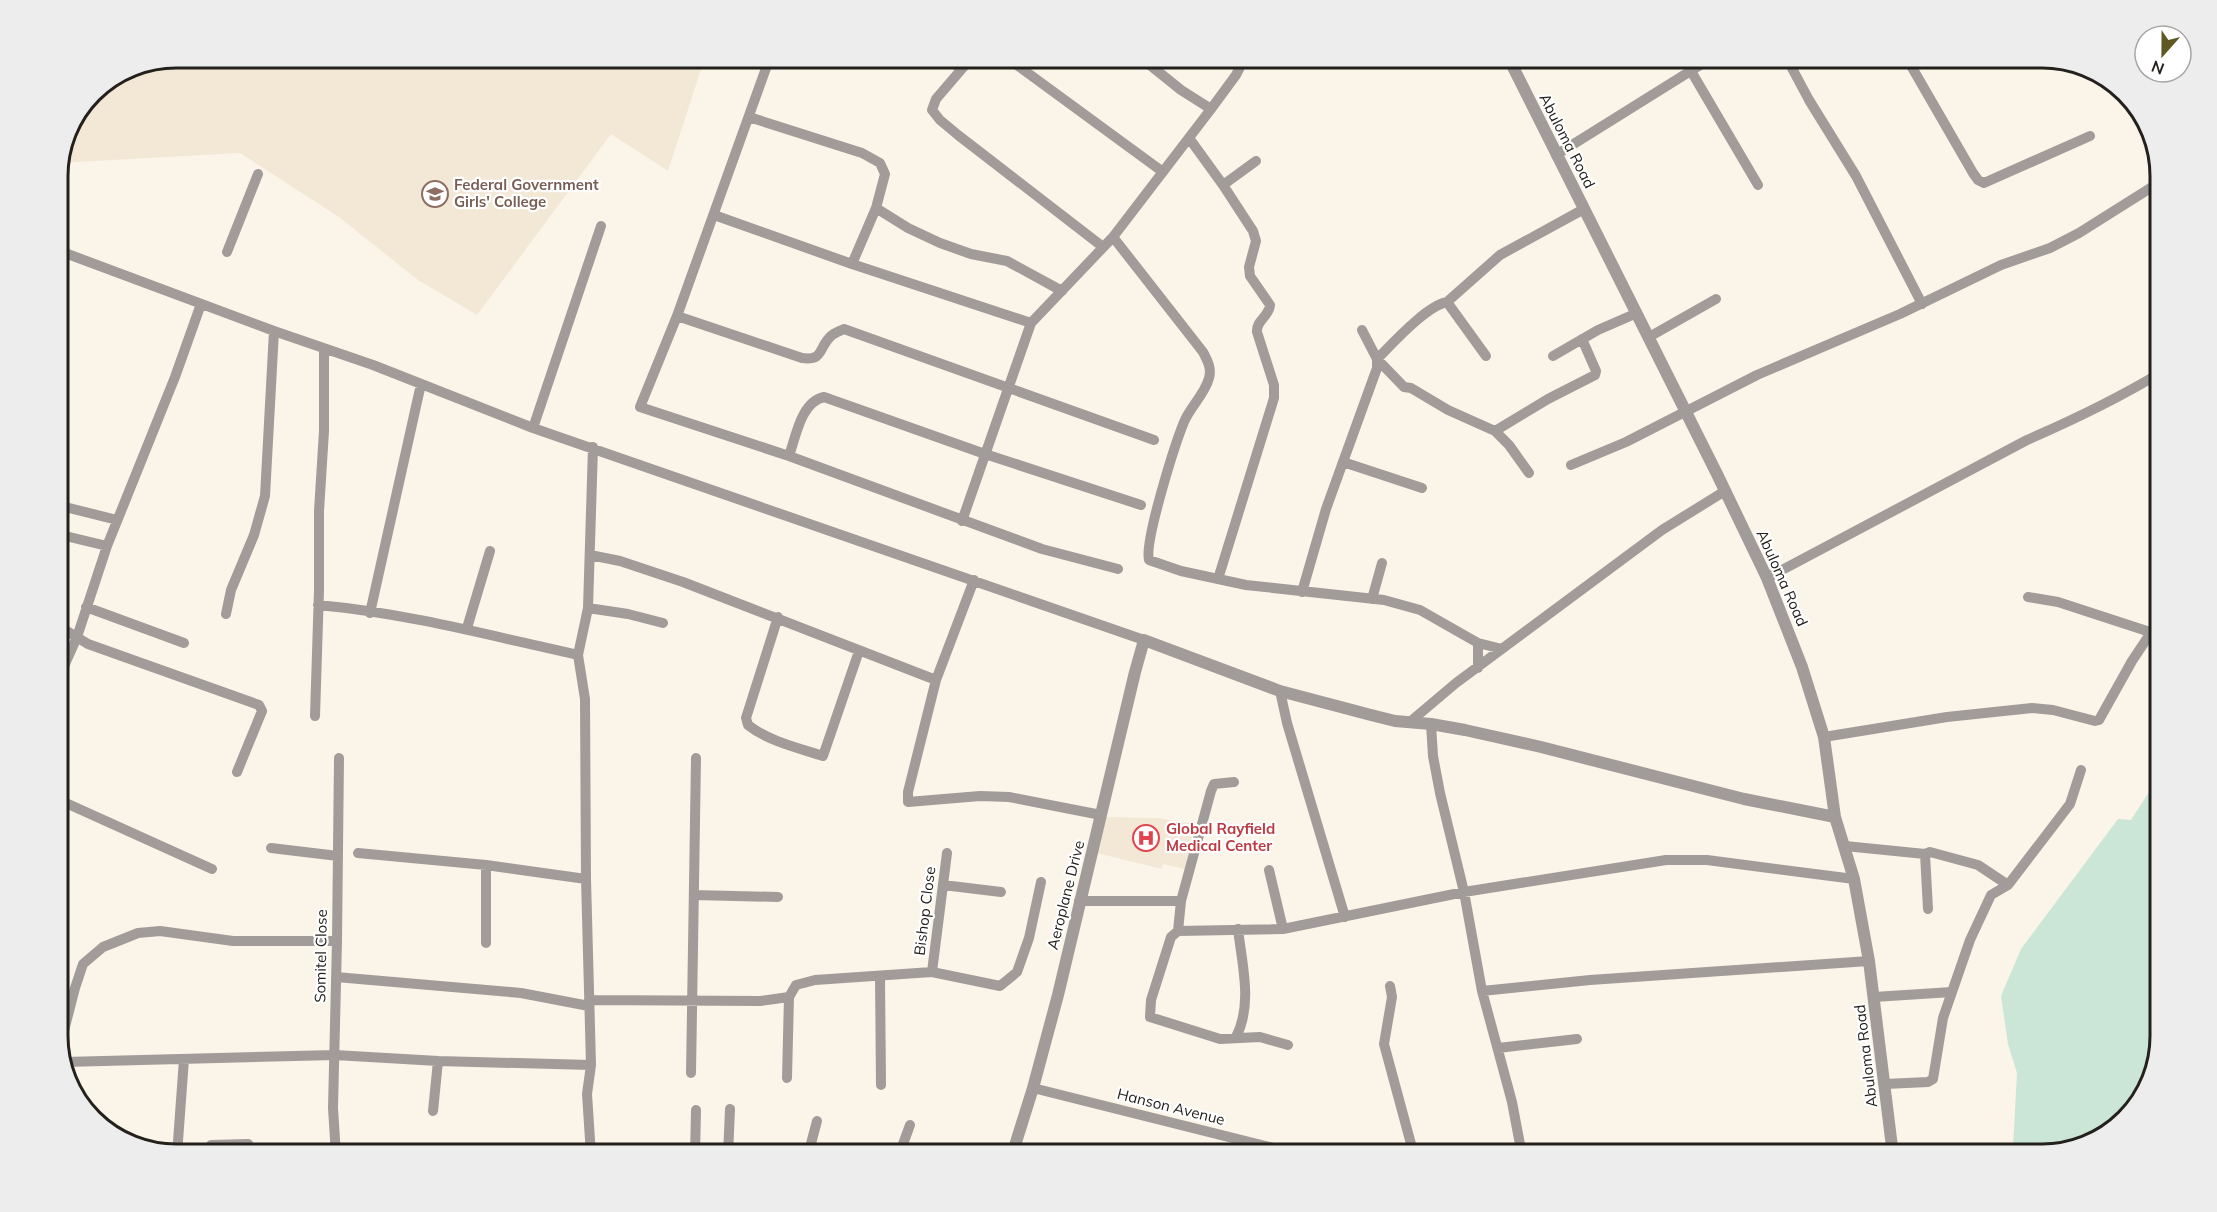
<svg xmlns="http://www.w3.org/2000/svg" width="2217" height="1212" viewBox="0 0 2217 1212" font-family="Mulish,sans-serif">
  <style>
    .built { fill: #f3e8d6 }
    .green { fill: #cbe6d7 }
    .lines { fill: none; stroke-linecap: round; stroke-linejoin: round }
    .minor { stroke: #a19c99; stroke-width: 10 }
    .tertiary { stroke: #a19c99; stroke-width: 12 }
    .labels { text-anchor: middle; stroke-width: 4.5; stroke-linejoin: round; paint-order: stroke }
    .street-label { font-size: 15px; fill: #24211d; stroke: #fff }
    .education-label { font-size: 15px; font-weight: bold; fill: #785e54; stroke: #fff; text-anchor: start }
    .health-label { font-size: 15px; font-weight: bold; fill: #be3a42; stroke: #fff; text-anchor: start }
    .rim { fill: none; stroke: #24211d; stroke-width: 3 }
  </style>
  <rect width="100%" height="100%" fill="#fbf4e9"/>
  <path class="built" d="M175 57H705L668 171 611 134 477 315 418 280 339 217 240 153 58 163 69 123 92 91 130 66Z
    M1104 817 1157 818 1195 824 1185 869 1163 864 1162 869 1097 853Z"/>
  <path class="green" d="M2160 775V1037L2148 1089 2101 1139 2042 1155H2014L2013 1147 2017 1073 2008 1044 2001 996 2021 949 2118 819 2131 820Z"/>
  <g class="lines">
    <path class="minor" d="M770 57 677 316 640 407 789 456 1042 549 1118 569
      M946 57 961 69
      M972 57 936 99 932 110 940 120 958 135 1103 247
      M1006 57 1163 172
      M1140 57 1181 90 1211 109
      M1786 57 1809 100 1856 176 1922 304
      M1906 57 1973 173 1978 180 1984 183 2090 136
      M1910 63 1922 57
      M1691 71 1758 185
      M749 117 862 153 880 163 885 174 876 208 852 264
      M1189 138 1223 185 1256 161
      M1556 155 1713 57
      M876 208 908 228 940 243 971 254 1007 261 1062 291
      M714 215 852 264 1031 323
      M1113 237 1203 352C1207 360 1212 368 1209 378 1205 394 1190 407 1184 422 1175 444 1144 542 1149 560L1181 571 1246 585 1384 600 1420 610 1478 643 1502 649
      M57 250 274 331 373 365 533 428 1144 640
      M227 252 258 174
      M1447 302 1486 356
      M677 316 802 358C824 361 818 348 831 336 834 333 840 331 844 329L1154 440
      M1362 330 1377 359 1404 387 1411 388 1448 410 1495 431 1509 445 1529 473
      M1649 337 1716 299
      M1553 356 1598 330 1637 313
      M533 428 601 226
      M1495 431 1548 399 1595 375 1596 371 1582 339
      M789 456C796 436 801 402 824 397L985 454 1141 505
      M1343 462 1422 488
      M1571 465 1626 442 1757 375 1900 314 2001 265 2050 248 2079 233 2160 182
      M57 505 117 520
      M962 521 1031 323 1113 237 1211 109 1236 75 1245 57
      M57 534 107 546
      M590 555 620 561 683 582 936 680
      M1767 578 2027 440C2073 420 2117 399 2160 373
      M1218 579 1274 398V385L1257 332C1256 320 1269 317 1270 305L1250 276 1249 267 1256 241 1253 231 1223 185
      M974 580 936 680 908 792V802L980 796 1009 797 1101 815
      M1302 592 1326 509 1377 368V359C1392 344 1426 306 1447 302L1500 255 1584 209
      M2028 597 2058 602 2150 632
      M1372 599 1382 563
      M318 605C406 613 492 636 578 655
      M86 607 184 643
      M588 608 628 614 663 623
      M370 613 421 384
      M226 614 231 590 254 535 265 496 274 331
      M778 617 746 718 748 725C768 741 798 748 823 756L859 651
      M57 625 88 644 259 705 262 711 237 772
      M467 628 490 551
      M1478 668V643
      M57 682 77 637 107 546 175 377 201 304
      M1280 691 1287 723 1345 917
      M315 716 319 590V511L324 431V349
      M1411 721 1456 683 1662 530 1725 491
      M1431 724 1433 756 1440 793 1464 892 1482 991 1512 1102 1522 1155
      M1824 737 1947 717 2032 708 2053 710 2095 721 2099 720 2132 661 2160 619
      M57 799 212 869
      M1845 846 1925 854 1928 909
      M271 848 338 856
      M358 853 486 865 586 879
      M1925 854 1930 852 1978 865 2008 885
      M1269 870 1283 929
      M943 885 1001 892
      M694 895 778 897
      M1079 901H1181
      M1178 931 1181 901 1211 791 1214 784 1234 782
      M486 943V865
      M932 972 947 853
      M880 976 881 1085
      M336 977 521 993 589 1006
      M1390 986 1392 997 1384 1044 1414 1155
      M1482 991 1590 980 1869 961
      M1874 997 1952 992
      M589 1000 760 1001 789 997
      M1236 1037C1253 1004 1242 965 1238 929
      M1288 1045 1260 1037 1220 1039 1150 1017 1151 1000 1171 937 1178 931 1283 929 1464 892 1666 860H1707L1854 879
      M1498 1048 1577 1039
      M65 1062 335 1055 438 1061 591 1065
      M64 1066 60 1046 75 988 83 964 103 947 138 933 160 931 233 941H337
      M691 1073 696 758
      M787 1078 789 997 796 985 815 980 932 972 1000 986 1017 972 1029 938 1041 882
      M1885 1084 1928 1082 1933 1079 1943 1018 1970 940 1991 895 2008 885 2070 804 2081 770
      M1033 1088 1301 1155
      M433 1111 438 1061
      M1950 1150 1951 1155
      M177 1155 184 1059
      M211 1155V1145L248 1144 247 1155
      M336 1155 333 1108 337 941 339 758
      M591 1155 587 1094 591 1065 586 879 585 699 578 655 588 608 593 447
      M695 1155 696 1110
      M728 1155 730 1109
      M808 1155 817 1121
      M899 1155 910 1125"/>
    <path class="tertiary" d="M1508 57 1717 474 1767 578 1802 667 1824 737 1835 817 1854 879 1869 961 1893 1155
      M1012 1155 1033 1088 1058 995 1135 672 1144 640 1280 691 1371 715 1395 721 1431 724 1465 730 1541 747 1744 799 1835 817"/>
  </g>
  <defs>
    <symbol id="university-ring" viewBox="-11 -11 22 22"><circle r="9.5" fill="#fff" stroke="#8d6e63" stroke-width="1.5"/><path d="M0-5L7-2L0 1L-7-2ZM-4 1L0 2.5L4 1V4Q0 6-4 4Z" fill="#8d6e63"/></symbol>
    <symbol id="hospital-ring" viewBox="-11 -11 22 22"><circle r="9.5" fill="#fff" stroke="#e0444e" stroke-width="1.5"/><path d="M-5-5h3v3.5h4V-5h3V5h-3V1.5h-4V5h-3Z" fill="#e0444e"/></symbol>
  </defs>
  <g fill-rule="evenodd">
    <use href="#university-ring" x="420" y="179" width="30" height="30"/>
    <use href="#hospital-ring" x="1131" y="823" width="30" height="30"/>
  </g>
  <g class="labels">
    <g class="street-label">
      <text transform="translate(1567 141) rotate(63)" y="5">Abuloma Road</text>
      <text transform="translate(1782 578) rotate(66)" y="5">Abuloma Road</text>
      <text transform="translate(1066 895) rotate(-76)" y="5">Aeroplane Drive</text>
      <text transform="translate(925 911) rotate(-83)" y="5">Bishop Close</text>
      <text transform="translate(321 956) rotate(-89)" y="5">Somitel Close</text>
      <text transform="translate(1866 1056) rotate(-97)" y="5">Abuloma Road</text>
      <text transform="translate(1171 1107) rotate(14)" y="5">Hanson Avenue</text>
    </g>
    <g class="education-label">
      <text x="454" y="190">Federal Government<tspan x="454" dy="17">Girls' College</tspan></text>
    </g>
    <g class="health-label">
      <text x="1166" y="834">Global Rayfield<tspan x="1166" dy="17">Medical Center</tspan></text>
    </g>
  </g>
  <path d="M0 0H2217V1212H0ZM176 68H2042A108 108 0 0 1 2150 176V1036A108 108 0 0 1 2042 1144H176A108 108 0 0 1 68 1036V176A108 108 0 0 1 176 68Z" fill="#ededed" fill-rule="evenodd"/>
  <path class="rim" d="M176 68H2042A108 108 0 0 1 2150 176V1036A108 108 0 0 1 2042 1144H176A108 108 0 0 1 68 1036V176A108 108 0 0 1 176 68Z"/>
  <g transform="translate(2163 54) rotate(201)"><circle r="28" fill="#ffffff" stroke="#a7a6a5" stroke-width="1.5"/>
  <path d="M0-4.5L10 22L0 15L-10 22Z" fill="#5f5824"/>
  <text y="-9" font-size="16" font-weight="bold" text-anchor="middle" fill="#24211d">N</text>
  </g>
</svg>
